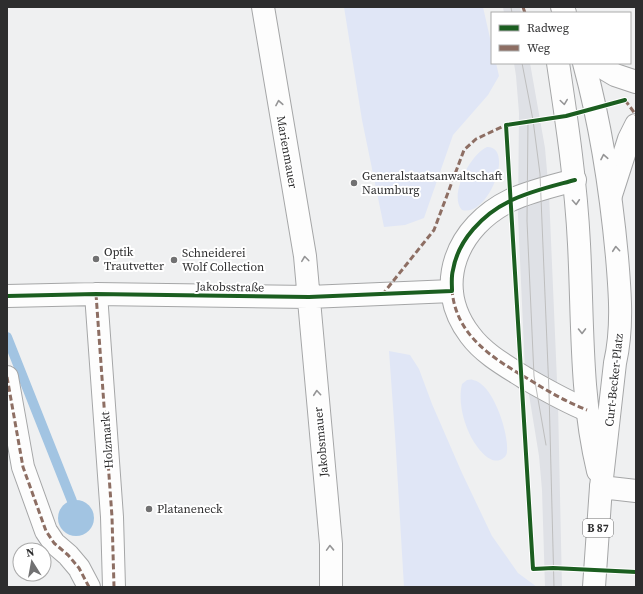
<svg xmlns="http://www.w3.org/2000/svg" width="643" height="594" viewBox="0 0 643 594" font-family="'Source Serif 4',serif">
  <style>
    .built { fill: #dfe1e6 }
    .green { fill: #e0e6f6 }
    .water { fill: #a2c4e2 }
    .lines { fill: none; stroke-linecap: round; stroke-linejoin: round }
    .stream { stroke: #a2c4e2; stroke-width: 10 }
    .street-casing { stroke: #a5a6a7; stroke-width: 24 }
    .secondary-casing { stroke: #a5a6a7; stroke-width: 24 }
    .primary-casing { stroke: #a5a6a7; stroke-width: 24 }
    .street { stroke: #fdfdfd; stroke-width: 22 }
    .secondary { stroke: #fdfdfd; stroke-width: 22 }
    .primary { stroke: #fdfdfd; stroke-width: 22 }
    .tram { stroke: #bebebe; stroke-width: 1 }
    .quiet { stroke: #8d6e63; stroke-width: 3; stroke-dasharray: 6 3; stroke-linecap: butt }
    .cycleway-casing { stroke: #fff; stroke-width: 6 }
    .cycleway { stroke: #1b5e20; stroke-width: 4 }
    .oneway { stroke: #959596 }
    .poi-dot { fill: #717172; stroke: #fff; stroke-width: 1.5 }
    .labels { text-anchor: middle; stroke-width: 4; stroke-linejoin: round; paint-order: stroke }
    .shield { fill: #fff; stroke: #6c6c6d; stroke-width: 1 }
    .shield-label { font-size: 11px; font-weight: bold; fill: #2d2d2e }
    .street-label { font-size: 12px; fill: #2d2d2e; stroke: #fff }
    .poi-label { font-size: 12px; fill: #2d2d2e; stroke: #fff; text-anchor: start }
  </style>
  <rect width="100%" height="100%" fill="#eff0f1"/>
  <path class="built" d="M503 7H520L521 13H504Z
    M514 63H530L545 148 549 194 558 404 562 587H545L542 490 539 456 525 370 518 216 519 113 516 76Z"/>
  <path class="green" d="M344 7H483L492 47V63H496L499 76 488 95 453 135 424 218 405 225 384 227 362 120Z
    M487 147C515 146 489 218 462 210 448 195 471 154 487 147Z
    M389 351 410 355 419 369 432 404 462 473 492 536 518 573 537 587H404L395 435Z
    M467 380C469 380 471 379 473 380 493 383 509 434 507 451 507 455 505 458 500 460 488 464 476 446 471 437 463 421 458 401 462 384Z"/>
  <path class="water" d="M58 518a18 18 0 1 1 36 0a18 18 0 1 1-36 0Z"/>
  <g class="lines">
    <path class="stream" d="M7 337 72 501"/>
    <defs>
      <path id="street" d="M263 7 305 256 331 544V587
        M595 63 615 75 636 82
        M575 180C553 186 531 191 511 200 457 226 432 285 470 335 484 354 506 366 525 378 546 390 565 401 587 410
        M611 195 629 139 636 125
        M96 294 112 517 114 587
        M7 296 96 294 309 297 452 291
        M7 377 23 467 46 531 54 543 68 555 79 568 89 587"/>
      <path id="secondary" d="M562 7 565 13
        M558 63C567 123 576 183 579 244 583 320 580 396 598 471
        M584 63C601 126 611 192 617 257 620 292 623 328 615 363L601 487"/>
      <path id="primary" d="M594 587 601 487 636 491"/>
    </defs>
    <use href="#street" class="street-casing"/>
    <use href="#secondary" class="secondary-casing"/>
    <use href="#primary" class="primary-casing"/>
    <use href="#street" class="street"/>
    <use href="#secondary" class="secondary"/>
    <use href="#primary" class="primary"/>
    <path class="tram" d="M511 7 512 13
      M522 63 533 120 540 174 549 392 554 587
      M528 120 527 221 533 354 534 376 546 445"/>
    <path class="quiet" d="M523 7 525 13
      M625 100 636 115
      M452 289C455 336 494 359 530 380 549 392 567 402 587 410
      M96 294 112 517 114 587
      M382 295 434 230 464 150 476 139 506 125
      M7 377 23 467 46 531 54 543 68 555 79 568 89 587"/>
    <defs>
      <path id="cycleway" d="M625 100 566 116 506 125 533 569 553 568 636 572
        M7 296 96 294 309 297 452 291C452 284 451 277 453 270 458 240 483 214 510 201 530 191 553 186 575 180"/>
    </defs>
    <use href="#cycleway" class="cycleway-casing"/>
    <use href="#cycleway" class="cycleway"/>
  </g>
  <defs><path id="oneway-chevron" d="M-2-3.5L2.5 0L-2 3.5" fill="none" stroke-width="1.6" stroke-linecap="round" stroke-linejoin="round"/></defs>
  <g class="oneway">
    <use href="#oneway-chevron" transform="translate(564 102) rotate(82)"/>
    <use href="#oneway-chevron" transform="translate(279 103) rotate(-100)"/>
    <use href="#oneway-chevron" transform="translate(604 157) rotate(-101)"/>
    <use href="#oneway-chevron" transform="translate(576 202) rotate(86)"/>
    <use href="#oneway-chevron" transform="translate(616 249) rotate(-95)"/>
    <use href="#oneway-chevron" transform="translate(305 259) rotate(-97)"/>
    <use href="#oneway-chevron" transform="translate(582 331) rotate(89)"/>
    <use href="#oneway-chevron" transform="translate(317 393) rotate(-95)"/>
    <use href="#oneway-chevron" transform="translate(330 548) rotate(-92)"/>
  </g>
  <g class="poi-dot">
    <circle cx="354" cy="183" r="4"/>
    <circle cx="96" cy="259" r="4"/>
    <circle cx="174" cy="260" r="4"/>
    <circle cx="149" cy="509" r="4"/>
  </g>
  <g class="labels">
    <rect class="shield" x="583" y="519" width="30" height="18" rx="3"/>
    <g class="shield-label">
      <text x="598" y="532">B 87</text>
    </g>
    <g class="street-label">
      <text transform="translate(287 152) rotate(80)" y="4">Marienmauer</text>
      <text transform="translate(230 287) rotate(1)" y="4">Jakobsstraße</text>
      <text transform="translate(614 380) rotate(-84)" y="4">Curt-Becker-Platz</text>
      <text transform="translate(107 440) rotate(-94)" y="4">Holzmarkt</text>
      <text transform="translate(321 442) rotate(-95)" y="4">Jakobsmauer</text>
    </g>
    <g class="poi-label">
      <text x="362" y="180">Generalstaatsanwaltschaft<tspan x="362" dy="14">Naumburg</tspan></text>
      <text x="104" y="256">Optik<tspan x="104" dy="14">Trautvetter</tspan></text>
      <text x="182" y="257">Schneiderei<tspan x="182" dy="14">Wolf Collection</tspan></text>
      <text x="157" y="513">Plataneneck</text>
    </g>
  </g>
  <rect width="643" height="594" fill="none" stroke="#2d2d2e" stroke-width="16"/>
  <rect x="491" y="12" width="140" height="52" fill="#ffffff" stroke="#ababab"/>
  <rect x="499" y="25" width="20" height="6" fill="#1b5e20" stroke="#ababab"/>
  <text x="527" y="32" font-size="12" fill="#2d2d2e">Radweg</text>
  <rect x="499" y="45" width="20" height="6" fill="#8d6e63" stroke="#ababab"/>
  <text x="527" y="52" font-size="12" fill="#2d2d2e">Weg</text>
  <g transform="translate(32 562) rotate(349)"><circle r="19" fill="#ffffff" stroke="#ababab"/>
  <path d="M0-3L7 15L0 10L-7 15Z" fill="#717172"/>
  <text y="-6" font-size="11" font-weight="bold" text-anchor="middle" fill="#2d2d2e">N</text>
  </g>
</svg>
